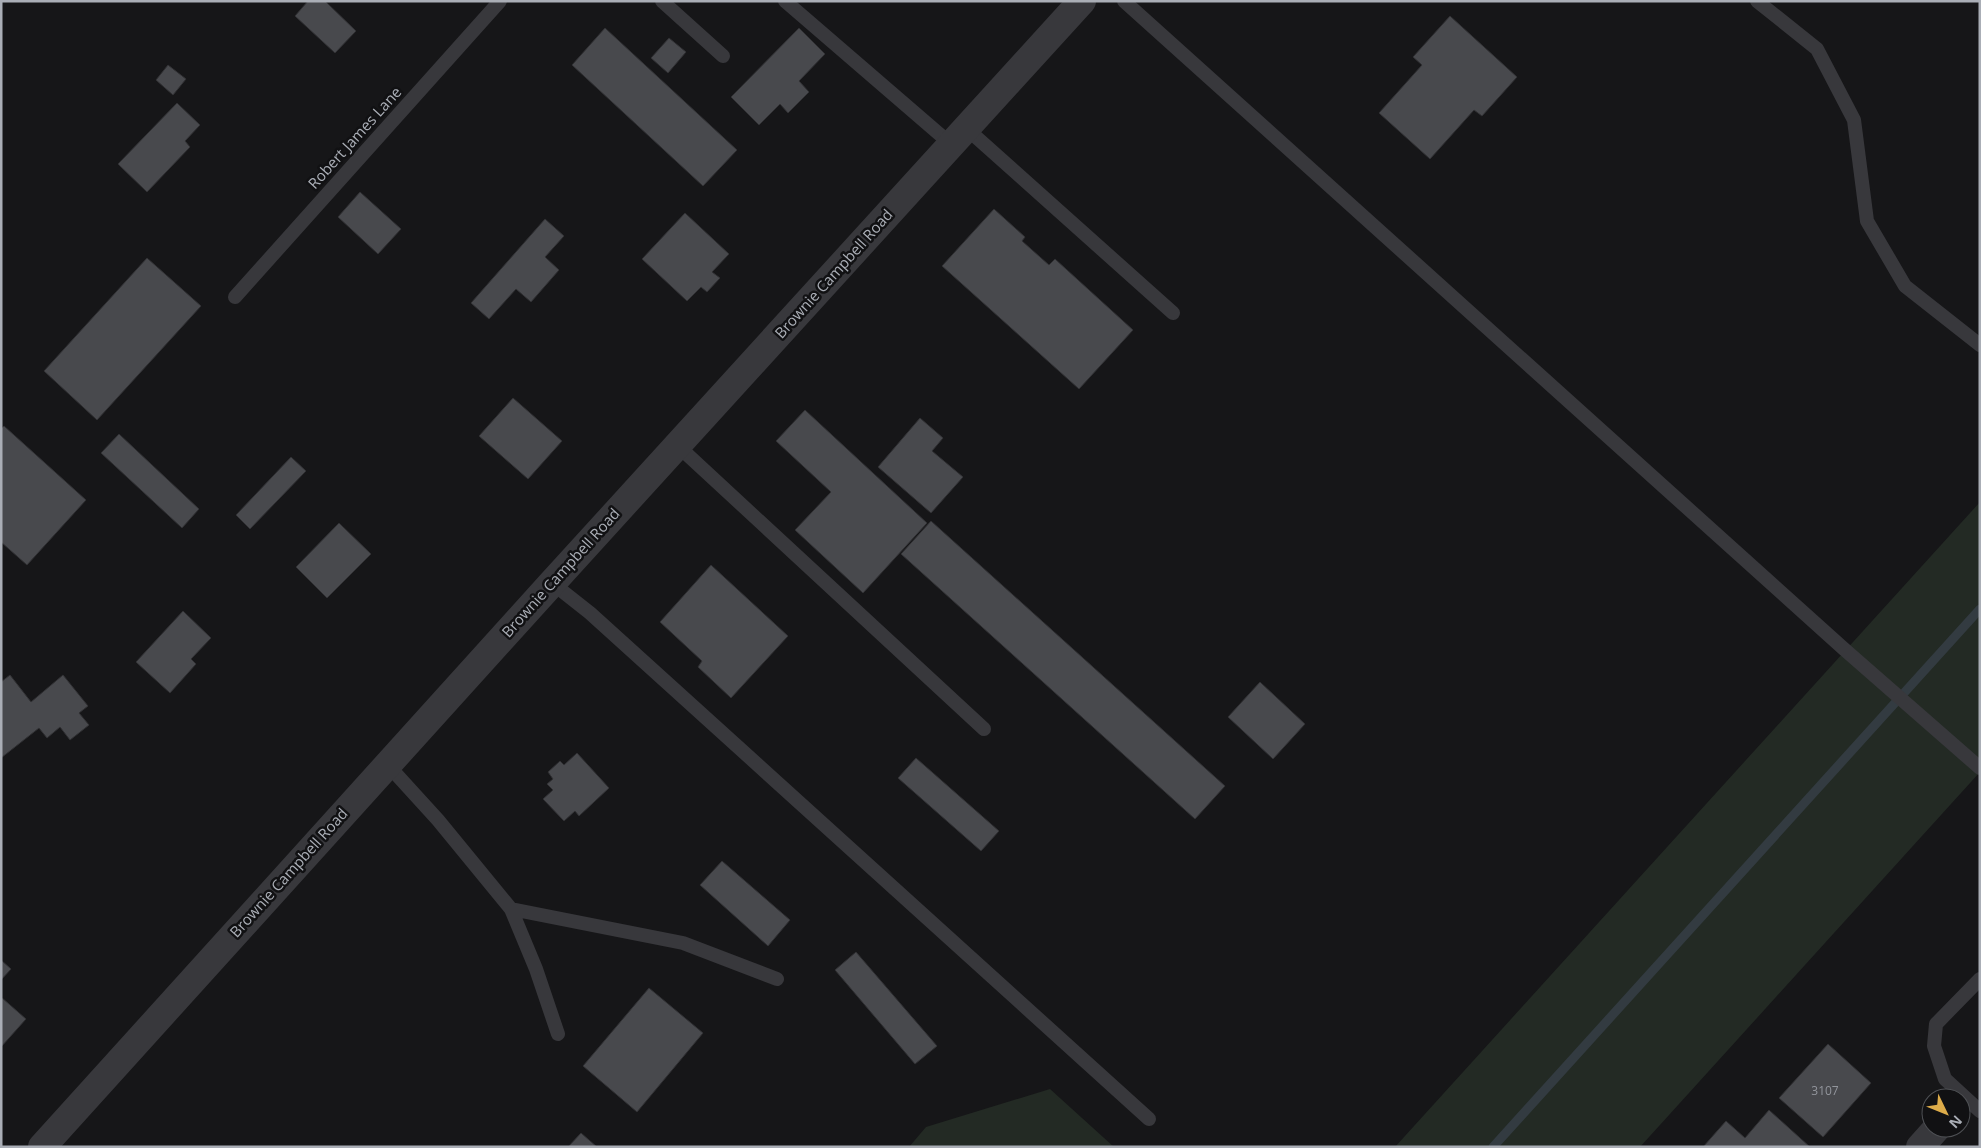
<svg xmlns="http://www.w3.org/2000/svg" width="1981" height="1148" viewBox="0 0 1981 1148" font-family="'Open Sans',sans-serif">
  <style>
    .green { fill: #232a24 }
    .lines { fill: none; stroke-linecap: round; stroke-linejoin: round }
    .stream { stroke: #333b41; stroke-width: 9 }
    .building { fill: #48494d; stroke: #313134 }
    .lane { stroke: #38383c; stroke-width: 14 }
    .street { stroke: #38383c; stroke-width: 28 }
    .labels { text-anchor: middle; stroke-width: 5; stroke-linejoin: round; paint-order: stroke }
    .number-label { font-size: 12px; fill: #92959c }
    .street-label { font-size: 15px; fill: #aaaeb6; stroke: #111113 }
  </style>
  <rect width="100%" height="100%" fill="#161618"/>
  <path class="green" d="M1980 502V772L1640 1147H1395Z
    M1050 1089 1114 1147H909L926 1127Z"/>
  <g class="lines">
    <path class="stream" d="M1493 1147 1980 609"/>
  </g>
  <path class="building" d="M308 1H325L356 31 335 53 295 16Z
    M1450 16 1517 77 1482 116 1474 110 1430 159 1379 113 1422 65 1413 57Z
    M605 28 737 150 703 186 572 65Z
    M799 28 825 54 799 81 809 92 788 113 780 104 759 125 731 97Z
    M669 38 686 52 668 73 651 58Z
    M168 65 186 79 173 95 156 80Z
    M177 103 200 125 185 141 190 147 147 192 118 164Z
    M360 192 401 229 378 254 338 217Z
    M994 209 1025 237 1022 241 1049 265 1055 259 1133 330 1079 389 942 266Z
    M685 213 729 254 712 272 720 278 707 292 701 287 687 301 642 259Z
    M545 219 564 236 545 257 559 270 531 302 516 289 489 319 471 303Z
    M147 258 201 306 97 420 44 371Z
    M513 398 562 441 528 479 479 436Z
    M805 410 927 523 863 593 795 530 831 492 776 441Z
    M920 418 943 438 932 451 963 477 931 513 878 467Z
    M4 426 86 500 27 565 1 542V429Z
    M119 434 199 509 182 528 101 453Z
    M291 457 306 471 250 529 236 515Z
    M931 521 1225 786 1195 819 901 554Z
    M339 523 371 554 327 598 296 567Z
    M711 565 788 636 731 698 698 667 702 661 660 622Z
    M183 611 211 638 191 659 196 664 170 693 136 662Z
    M10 675 31 702 63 675 88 706 79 713 89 725 70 740 60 727 47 738 39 728 1 758V682Z
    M1260 682 1305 724 1273 759 1228 717Z
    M577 753 609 788 579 816 575 811 564 821 543 799 553 790 547 784 553 779 548 772 560 761 564 765Z
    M916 758 999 831 981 851 898 778Z
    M722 861 790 920 768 946 700 885Z
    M856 952 937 1046 915 1064 835 970Z
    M1 960 11 969 1 980Z
    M649 988 703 1033 637 1112 583 1066Z
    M1 997 26 1019 1 1047Z
    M1828 1044 1871 1083 1823 1137 1779 1098Z
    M1769 1110 1810 1147H1703L1726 1121 1745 1138Z
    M581 1133 597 1147H568Z"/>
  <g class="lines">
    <path class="lane" d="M662 1 723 56
      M785 1 952 145
      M1124 1 1844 649 1980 768
      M1757 1 1817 49 1854 120 1867 221 1905 286 1980 345
      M966 128 1173 313
      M235 297 500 1
      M677 445 984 729
      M552 583 590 613 1149 1119
      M387 764 438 820 511 909 536 969 558 1034
      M511 909 683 943 777 979
      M1980 979 1936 1024 1934 1046 1945 1079 1980 1111"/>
    <path class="street" d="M42 1147 552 583 1082 1
      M1920 1147 1937 1128"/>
  </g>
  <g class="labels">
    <g class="number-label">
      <text x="1825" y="1095">3107</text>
    </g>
    <g class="street-label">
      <text transform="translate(355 138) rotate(-48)" y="5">Robert James Lane</text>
      <text transform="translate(834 274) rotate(-48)" y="5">Brownie Campbell Road</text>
      <text transform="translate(561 573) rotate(-48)" y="5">Brownie Campbell Road</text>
      <text transform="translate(289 873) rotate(-48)" y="5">Brownie Campbell Road</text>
    </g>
  </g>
  <rect width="1981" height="1148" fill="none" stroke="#aaaeb6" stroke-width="5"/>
  <g transform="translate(1946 1113) rotate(133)"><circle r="24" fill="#111113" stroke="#4e5054"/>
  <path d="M0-4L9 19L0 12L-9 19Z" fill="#ddac4a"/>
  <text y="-8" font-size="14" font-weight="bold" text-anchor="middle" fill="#aaaeb6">N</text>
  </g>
</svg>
